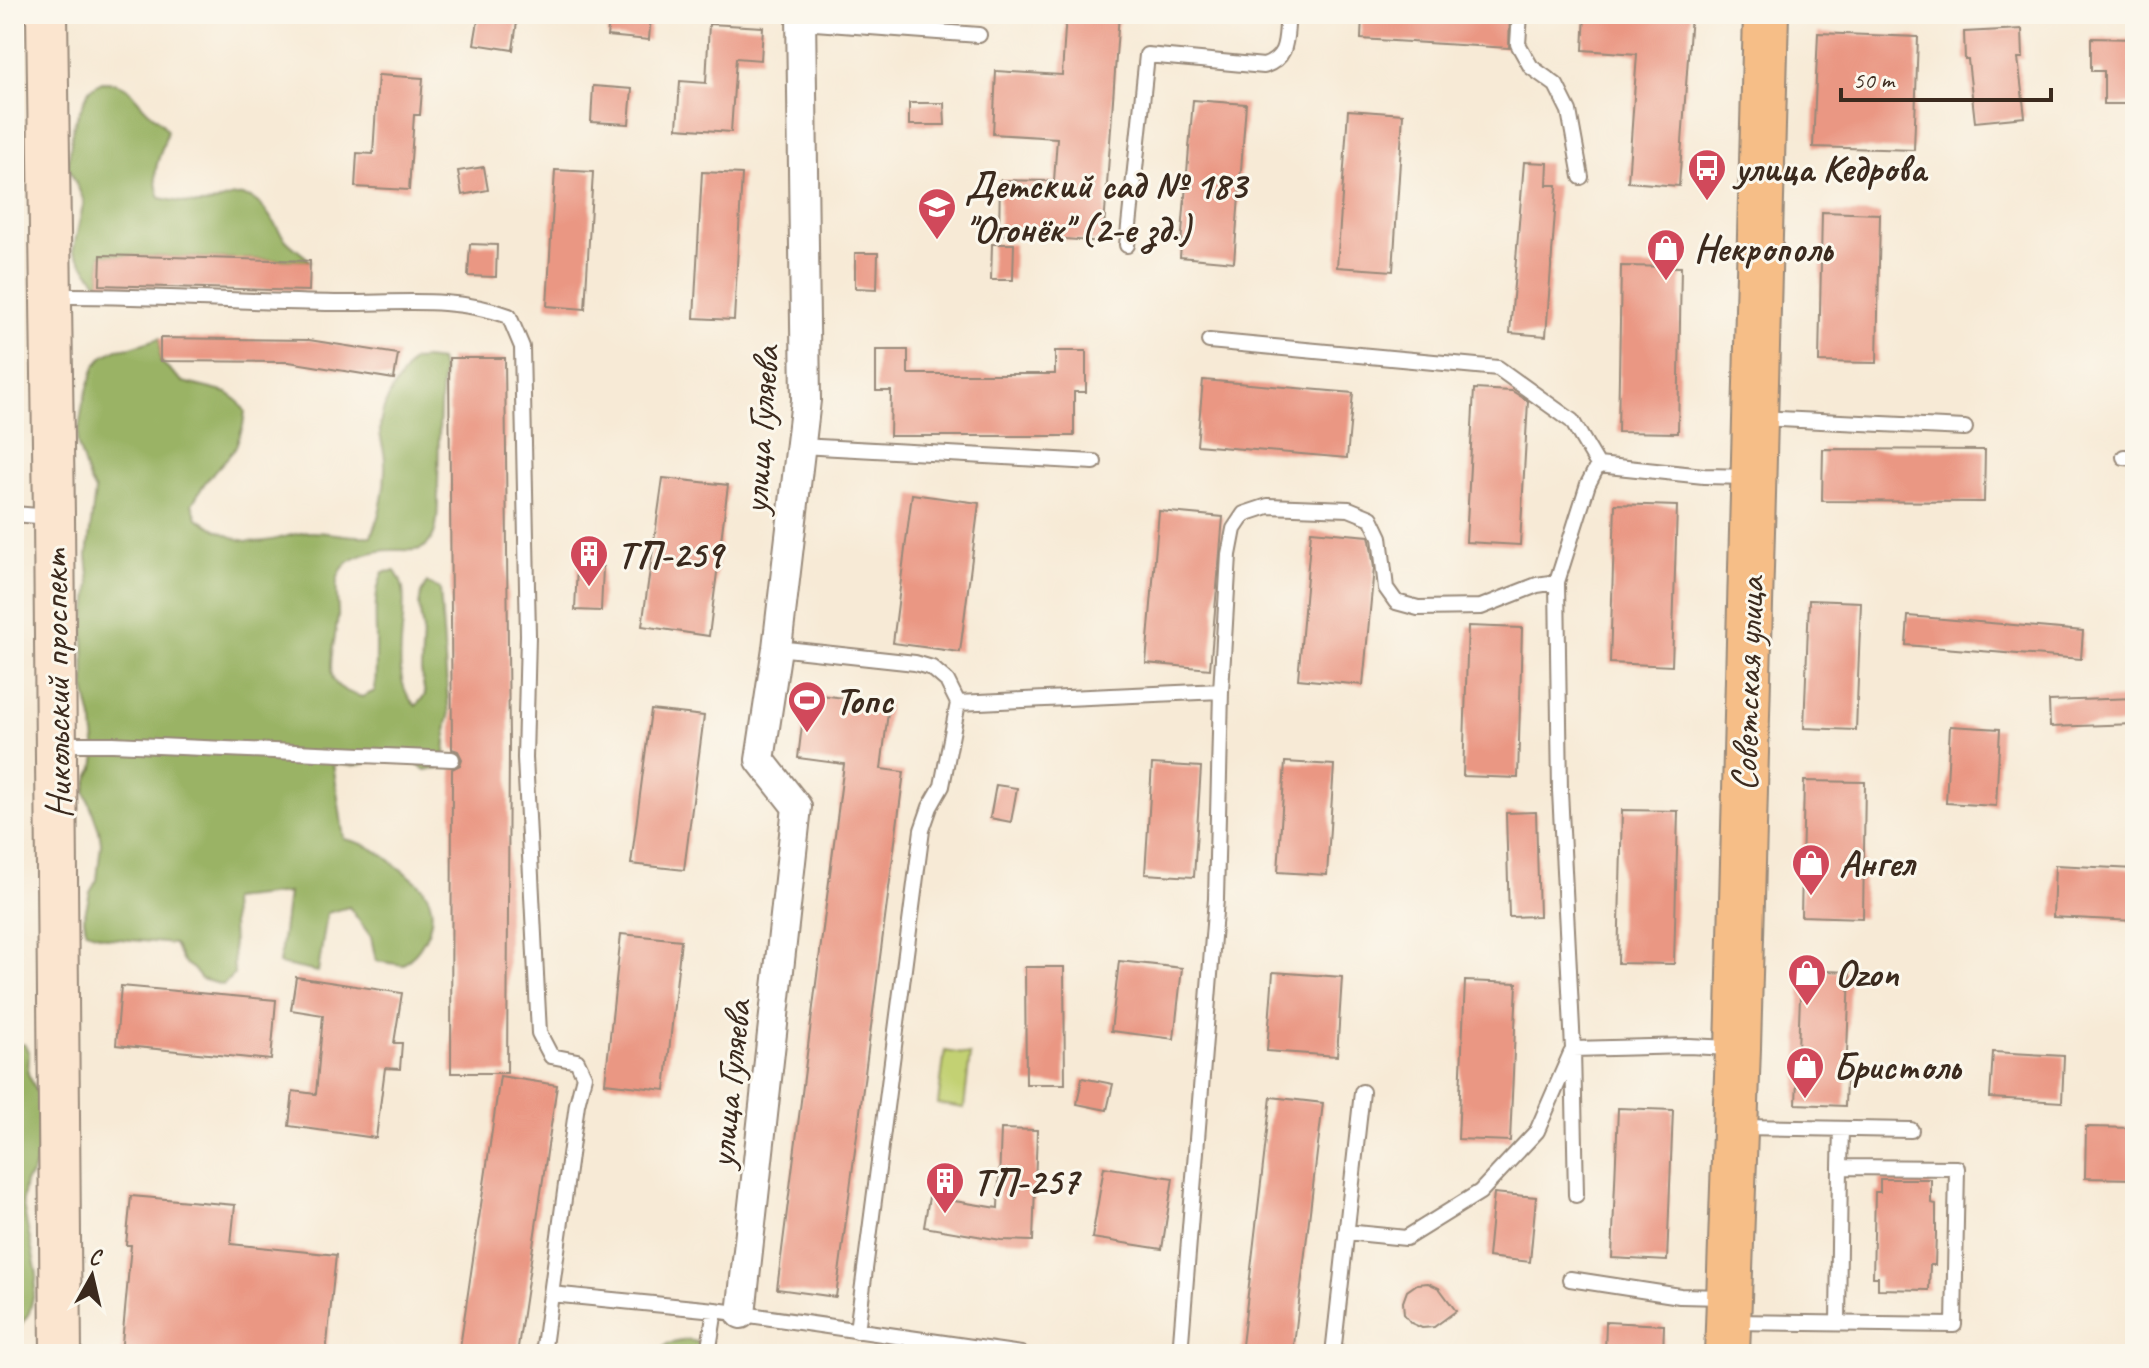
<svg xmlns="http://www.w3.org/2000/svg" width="2149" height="1368" viewBox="0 0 2149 1368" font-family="Caveat,sans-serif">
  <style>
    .green { fill: #c3d173; stroke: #7f7e48; stroke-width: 2 }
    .forest { fill: #9ab365; stroke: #6a6e42; stroke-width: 2 }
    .building { fill: #ea9783 }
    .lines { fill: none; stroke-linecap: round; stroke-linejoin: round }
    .service-casing { stroke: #998a7a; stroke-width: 18 }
    .minor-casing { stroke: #998a7a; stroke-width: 32 }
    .secondary-casing { stroke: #998a7a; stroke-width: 44 }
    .primary-casing { stroke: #998a7a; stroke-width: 48 }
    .service { stroke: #fff; stroke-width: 14 }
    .minor { stroke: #fff; stroke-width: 28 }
    .secondary { stroke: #fbe5cf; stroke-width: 40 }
    .primary { stroke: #f6be87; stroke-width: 44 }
    .labels { text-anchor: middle; stroke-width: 6; stroke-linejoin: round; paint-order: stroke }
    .poi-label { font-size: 38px; font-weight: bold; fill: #3b2a1e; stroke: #fbf7ec; text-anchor: start }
    .street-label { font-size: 38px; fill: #3b2a1e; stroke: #fbf7ec }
  </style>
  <rect width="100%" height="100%" fill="#fbf7ec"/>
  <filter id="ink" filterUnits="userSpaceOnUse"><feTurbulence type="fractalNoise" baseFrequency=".0125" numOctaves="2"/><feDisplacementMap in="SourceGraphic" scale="16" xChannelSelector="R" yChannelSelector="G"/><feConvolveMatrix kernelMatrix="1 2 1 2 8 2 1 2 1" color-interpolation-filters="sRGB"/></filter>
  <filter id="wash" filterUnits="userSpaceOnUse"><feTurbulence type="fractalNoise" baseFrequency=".006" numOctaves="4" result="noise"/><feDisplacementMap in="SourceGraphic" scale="32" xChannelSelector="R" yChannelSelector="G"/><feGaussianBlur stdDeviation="1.8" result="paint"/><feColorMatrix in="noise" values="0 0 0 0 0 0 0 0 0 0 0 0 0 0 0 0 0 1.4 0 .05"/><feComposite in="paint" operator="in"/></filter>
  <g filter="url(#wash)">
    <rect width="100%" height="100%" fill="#f7ead6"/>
    <path class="green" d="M945 1051 970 1055 964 1108 938 1104Z"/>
    <path class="forest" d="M102 82C131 82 131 95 149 112 157 118 162 122 167 131 161 160 149 166 160 198 177 201 194 206 211 203 219 202 228 196 236 196 263 193 272 224 286 240 293 248 303 253 310 261L101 255 100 285C88 273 83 263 73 251L84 201 68 166 73 127 89 90Z
      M160 338V361L183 382 227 393 237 400 245 411 243 426 235 449 206 481 192 504 197 518C219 531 239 545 266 541 280 539 294 533 309 532 329 531 348 538 371 536 381 514 386 485 385 461 385 451 380 440 380 430 380 404 397 382 412 361L425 359 440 361 443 374C438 411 439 448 438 485 438 500 439 520 434 534 425 556 409 549 392 550 377 550 350 556 342 569 332 583 339 601 338 617 336 629 334 641 332 654 328 682 335 689 362 697L375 691C376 674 376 657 376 640 376 616 373 595 383 572L395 571C399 577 402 582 403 589 408 624 387 680 416 706L425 695 421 671 423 631 419 606 421 593 427 583 440 589 449 717C442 738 451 747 439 769L425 770 414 761 379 756C363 767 352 767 333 763L344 839C367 843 382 853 399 868 407 874 417 881 423 888 443 915 425 947 403 965L376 961 371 937 349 907 327 913 318 972 279 964 288 893 231 899 234 974 223 985 201 979 193 969 183 962 174 944 109 938 86 931 84 918 90 892 97 880 101 843 99 830 85 791 88 779 94 768 96 755 93 723 85 689 84 635 90 584 87 556 95 491 89 480 77 442 83 403 95 366 104 356 117 349 131 347Z
      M24 1044 29 1053 28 1074 42 1101V1143L32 1174 25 1182 22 1201 37 1274 34 1294 29 1313 18 1329 14 1330V1046Z
      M687 1340 698 1342 704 1354H657L667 1344Z"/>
    <g id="blocks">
      <path class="building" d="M610 14H651L649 40 607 36Z
        M1066 14H1119L1103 242 999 234 1000 180 1054 181 1057 138 993 134 996 71 1062 75Z
        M1362 14H1510L1509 48 1361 39Z
        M1585 14H1691L1679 186 1628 182 1637 54 1583 50Z
        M479 15 517 22 513 50 474 44Z
        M709 24 763 27 761 60 736 58 731 132 677 128 680 81 706 83Z
        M2022 29 2023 58H2018L2025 117 1975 122 1968 60H1965L1964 32Z
        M1818 33 1918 37 1914 150 1813 147Z
        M2091 38 2135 39V104H2104V71H2091Z
        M378 75 423 78 420 115H414L409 190 355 187 357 153 373 154Z
        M593 86 632 89 629 124 591 122Z
        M1193 100 1246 104 1234 262 1180 257Z
        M909 103H944L945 125H909Z
        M1348 110 1403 114 1393 271 1337 267Z
        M1524 162 1548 163 1547 185H1557L1546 336 1510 333Z
        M484 167 488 190 462 195 458 171Z
        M555 170 593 172 585 309 547 306Z
        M702 172 742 174 734 320 694 318Z
        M1822 212 1880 214 1877 363 1819 362Z
        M470 244 497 245 496 277 468 276Z
        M992 244H1014L1013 280H991Z
        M855 253H878L877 289 855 288Z
        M101 255 310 261 309 291 100 285Z
        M1621 266 1681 267 1678 433 1618 432Z
        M160 338 309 340 398 354 394 379 289 362 160 361Z
        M876 350H908V374H1055V351H1086V392H1074V436H890L891 391H876Z
        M449 358H505L509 743 507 1073H451L452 769 460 765 462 759 458 751 452 749Z
        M1203 380 1353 393 1347 458 1197 445Z
        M1474 389 1512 391 1528 401 1520 545 1466 542Z
        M1823 449 1985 450 1984 502 1822 501Z
        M663 478 728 485 709 636 642 626Z
        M912 494 979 503 960 652 893 643Z
        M1615 504 1677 506 1672 666 1610 663Z
        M1159 511 1223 517 1210 669 1146 663Z
        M1311 531 1369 536 1370 540 1374 568 1363 685 1298 679Z
        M577 566 603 567 601 611 575 610Z
        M1809 600 1861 602 1856 730 1804 728Z
        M1908 616 2083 631 2081 659 1906 645Z
        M1468 626 1522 628 1518 778 1463 776Z
        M806 693 889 704 881 769 904 772 836 1297 777 1289 844 764 798 758Z
        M2135 698V724L2050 727 2049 701Z
        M651 710 704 716 684 870 631 864Z
        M1950 726 2000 729 1996 806 1946 803Z
        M1285 762 1334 765 1327 875 1278 872Z
        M1152 764 1201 767 1194 877 1145 874Z
        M1804 781 1865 782 1863 918 1801 916Z
        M996 785 1017 788 1011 822 990 818Z
        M1622 810 1678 811 1674 964 1618 963Z
        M1536 812 1539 916 1509 917 1506 813Z
        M2055 865 2135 869V921L2053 917Z
        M621 934 681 940 665 1090 605 1083Z
        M1119 961 1182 968 1174 1039 1111 1031Z
        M1025 967H1064L1065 1084H1026Z
        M1801 970 1850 972 1845 1106 1796 1104Z
        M1273 972 1342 977 1337 1056 1267 1051Z
        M296 977 402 993 394 1043H402L400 1069 385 1068 376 1138 289 1126 293 1091 316 1094 323 1015 291 1010Z
        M1465 981 1517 983 1510 1141 1458 1139Z
        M121 986 276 1000 271 1060 116 1045Z
        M1993 1052 2064 1056 2062 1102 1990 1098Z
        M500 1076 557 1085 517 1354H459Z
        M1082 1078 1113 1084 1107 1110 1077 1104Z
        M1271 1097 1323 1103 1296 1328 1293 1354H1241Z
        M1618 1108 1673 1110 1667 1261 1612 1258Z
        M2086 1127 2135 1128V1179L2085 1178Z
        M1001 1129 1037 1130 1033 1241 1001 1240 924 1227 929 1197 998 1208Z
        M1104 1167 1173 1178 1162 1249 1092 1238Z
        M1880 1179H1931V1203L1936 1204V1234L1935 1265H1930L1929 1290 1878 1289V1277H1873L1875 1192H1880Z
        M1494 1193 1536 1197 1530 1262 1488 1257Z
        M131 1196 235 1205 231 1244 336 1255 326 1354H121L131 1245H126Z
        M1428 1283 1439 1288 1456 1311 1434 1327 1422 1328 1411 1323 1404 1314 1403 1302 1407 1291 1417 1284Z
        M1606 1322 1664 1325 1663 1354H1605Z"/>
    </g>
  </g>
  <g filter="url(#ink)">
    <use href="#blocks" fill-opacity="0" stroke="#998a7a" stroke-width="2"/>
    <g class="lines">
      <defs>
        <path id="service" d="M1520 14 1518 44 1531 67 1556 85 1569 111 1581 177
          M801 22 979 35
          M1127 245 1147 55 1264 66C1290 57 1285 37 1288 14
          M55 296C148 295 241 302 335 303 394 304 452 295 509 316L522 347 528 635 525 758 539 1033 551 1056 577 1061 584 1076 577 1104 551 1294 715 1310 1021 1354
          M1209 341 1498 368 1572 421 1598 465
          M1759 418 1965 428
          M800 446 1094 462
          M2124 457 2135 458
          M14 514 50 517
          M777 648 915 663 932 668 947 681 958 703 942 786 930 807 922 830 857 1331
          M958 703 1221 691
          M57 744H113L452 759
          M1573 1049 1688 1046 1732 1048
          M1739 1127 1911 1130
          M1840 1167 1841 1129
          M1576 1195 1573 1049 1560 791 1557 582 1588 484 1598 465 1704 476 1749 477
          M1346 1232 1406 1238 1480 1192 1537 1131 1571 1053
          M1570 1279 1680 1296 1724 1297
          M1732 1322 1954 1325 1957 1168 1840 1167 1838 1323
          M543 1354 551 1294
          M708 1354 715 1310
          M1180 1354 1216 899 1221 691 1229 555 1234 529 1244 514 1268 506 1349 509 1371 518 1380 537 1386 588 1396 602 1418 608 1481 607 1537 585 1557 582
          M1333 1354 1362 1092"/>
        <path id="minor" d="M741 1314 797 807 760 760 777 648 806 400 801 14"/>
        <path id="secondary" d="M47 14 54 517 61 1354"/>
        <path id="primary" d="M1727 1354 1738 1048 1766 14"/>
      </defs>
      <use href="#service" class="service-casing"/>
      <use href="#minor" class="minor-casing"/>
      <use href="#secondary" class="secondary-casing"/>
      <use href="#primary" class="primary-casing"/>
      <use href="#service" class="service"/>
      <use href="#minor" class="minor"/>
      <use href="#secondary" class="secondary"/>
      <use href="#primary" class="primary"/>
    </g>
  </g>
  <defs>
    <symbol id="bus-pin" viewBox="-11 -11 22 30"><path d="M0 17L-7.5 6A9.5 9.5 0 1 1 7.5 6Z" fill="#d1495b" stroke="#fbf7ec"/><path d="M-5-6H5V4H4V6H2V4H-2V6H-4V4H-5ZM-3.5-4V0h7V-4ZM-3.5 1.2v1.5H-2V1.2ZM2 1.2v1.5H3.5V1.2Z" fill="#fff"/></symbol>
    <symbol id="school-pin" viewBox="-11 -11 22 30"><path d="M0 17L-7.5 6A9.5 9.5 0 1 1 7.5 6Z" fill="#d1495b" stroke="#fbf7ec"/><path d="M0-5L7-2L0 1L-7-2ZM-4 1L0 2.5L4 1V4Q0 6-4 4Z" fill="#fff"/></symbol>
    <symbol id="shop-pin" viewBox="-11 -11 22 30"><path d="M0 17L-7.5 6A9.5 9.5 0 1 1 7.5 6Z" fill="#d1495b" stroke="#fbf7ec"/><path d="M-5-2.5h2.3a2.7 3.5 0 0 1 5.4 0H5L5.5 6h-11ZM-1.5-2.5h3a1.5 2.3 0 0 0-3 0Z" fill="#fff"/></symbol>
    <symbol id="building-pin" viewBox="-11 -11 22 30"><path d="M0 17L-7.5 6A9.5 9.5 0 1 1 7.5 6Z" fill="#d1495b" stroke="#fbf7ec"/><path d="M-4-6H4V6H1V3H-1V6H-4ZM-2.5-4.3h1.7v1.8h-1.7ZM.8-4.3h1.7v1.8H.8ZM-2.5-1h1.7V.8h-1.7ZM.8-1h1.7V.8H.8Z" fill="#fff"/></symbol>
    <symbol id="stadium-pin" viewBox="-11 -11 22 30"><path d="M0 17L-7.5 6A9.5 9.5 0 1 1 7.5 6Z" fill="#d1495b" stroke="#fbf7ec"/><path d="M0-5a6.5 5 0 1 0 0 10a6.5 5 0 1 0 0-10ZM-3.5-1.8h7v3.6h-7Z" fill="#fff"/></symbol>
  </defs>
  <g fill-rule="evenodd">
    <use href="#bus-pin" x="1685" y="146" width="44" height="60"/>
    <use href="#school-pin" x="915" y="185" width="44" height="60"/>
    <use href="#shop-pin" x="1644" y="226" width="44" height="60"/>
    <use href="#building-pin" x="567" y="532" width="44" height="60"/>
    <use href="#stadium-pin" x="785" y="678" width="44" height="60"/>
    <use href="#shop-pin" x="1789" y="841" width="44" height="60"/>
    <use href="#shop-pin" x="1785" y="951" width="44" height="60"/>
    <use href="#shop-pin" x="1783" y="1044" width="44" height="60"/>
    <use href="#building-pin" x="923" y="1159" width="44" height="60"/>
  </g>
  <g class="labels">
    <g class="poi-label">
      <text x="1735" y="181">улица Кедрова</text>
      <text x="965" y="198">Детский сад № 183<tspan x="965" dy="44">"Огонёк" (2-е зд.)</tspan></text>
      <text x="1694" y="261">Некрополь</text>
      <text x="617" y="567">ТП-259</text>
      <text x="835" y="713">Топс</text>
      <text x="1839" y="876">Ангел</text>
      <text x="1835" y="986">Ozon</text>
      <text x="1833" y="1079">Бристоль</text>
      <text x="973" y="1194">ТП-257</text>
    </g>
    <g class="street-label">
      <text transform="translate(760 430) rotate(-86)" y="13">улица Гуляева</text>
      <text transform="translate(56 684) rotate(-91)" y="13">Никольский проспект</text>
      <text transform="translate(1747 684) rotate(-88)" y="13">Советская улица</text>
      <text transform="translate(729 1084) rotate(-84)" y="13">улица Гуляева</text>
    </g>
  </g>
  <rect width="2149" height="1368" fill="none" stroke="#fbf7ec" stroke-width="48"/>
  <g transform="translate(92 1276) rotate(8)" stroke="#fbf7ec" stroke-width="6" paint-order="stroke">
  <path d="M0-6L14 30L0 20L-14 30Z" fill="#3b2a1e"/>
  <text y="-12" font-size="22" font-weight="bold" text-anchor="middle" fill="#3b2a1e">С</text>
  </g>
  <path d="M1841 88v12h210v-12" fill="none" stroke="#3b2a1e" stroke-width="4"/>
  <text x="1853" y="88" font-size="24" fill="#3b2a1e" stroke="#fbf7ec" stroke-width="6" paint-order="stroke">50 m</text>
</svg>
